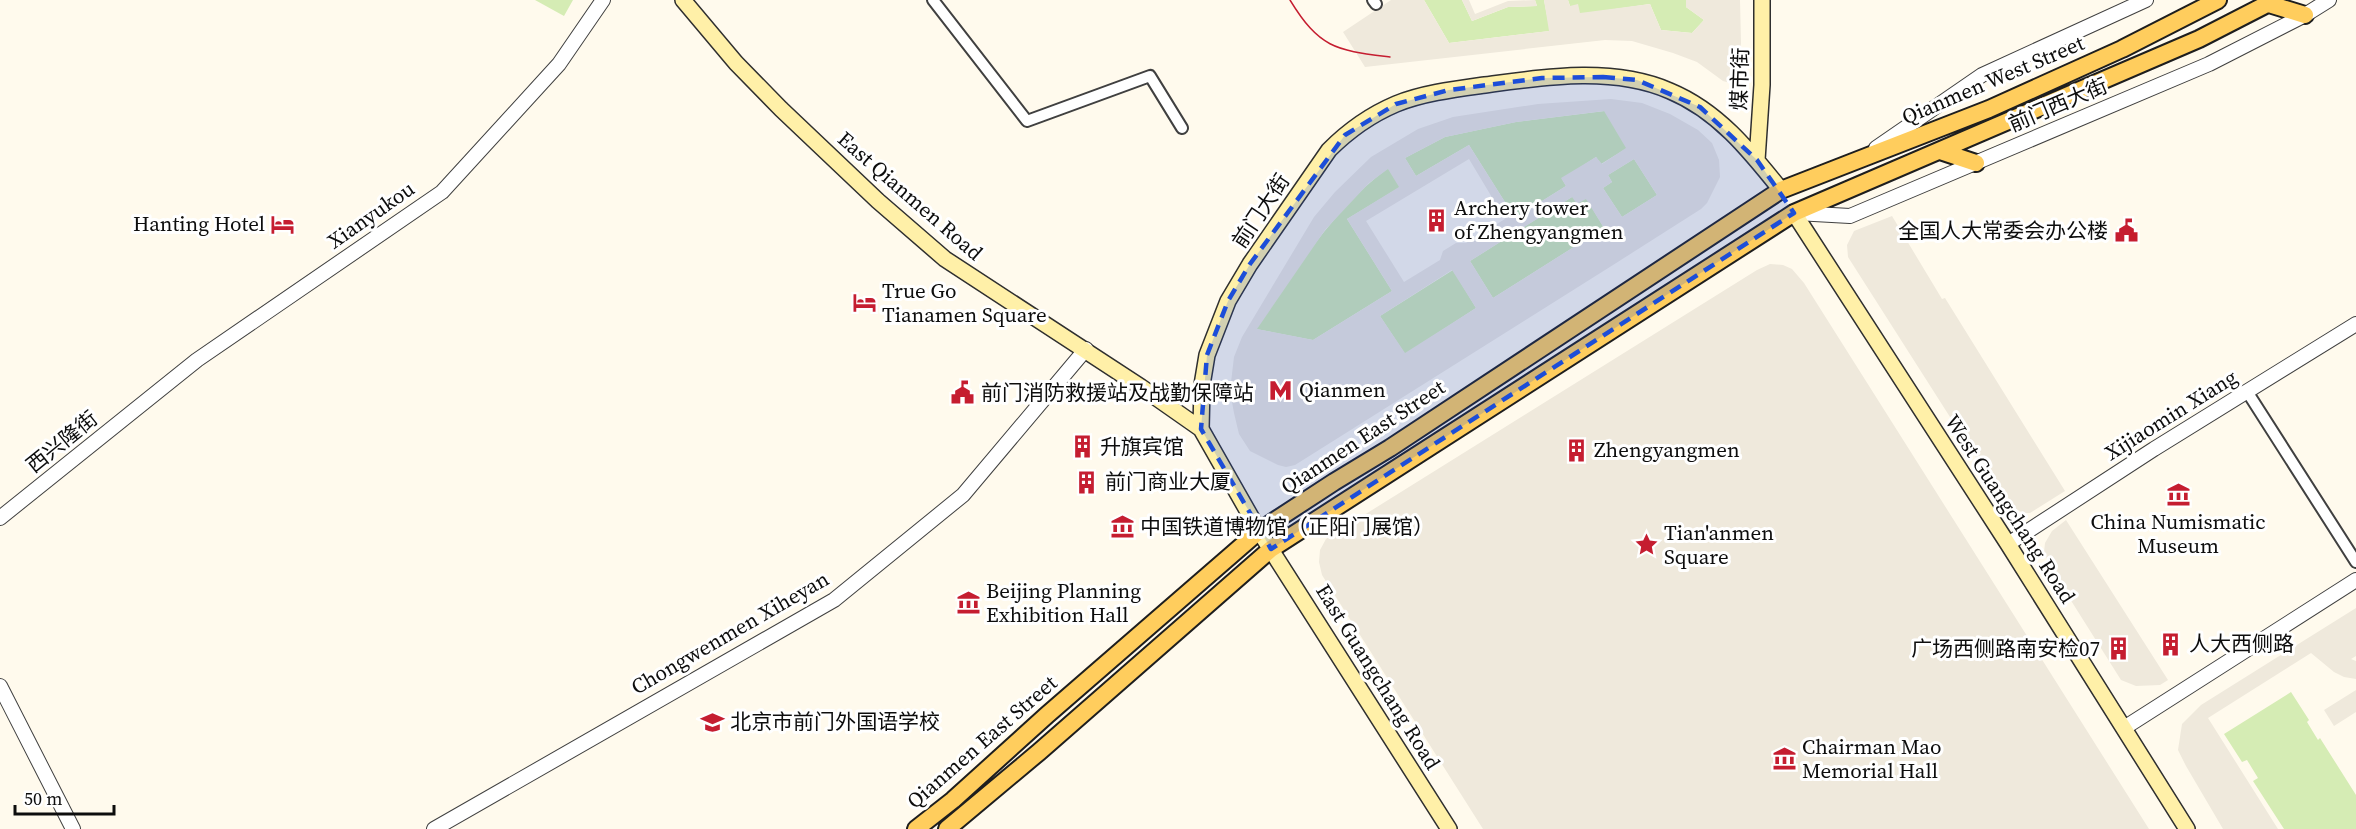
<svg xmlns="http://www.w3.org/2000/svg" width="2356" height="829" viewBox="0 0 2356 829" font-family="'Source Serif 4','Noto Sans SC',serif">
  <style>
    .green { fill: #d5ecb4 }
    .plaza { fill: #efe9dc; fill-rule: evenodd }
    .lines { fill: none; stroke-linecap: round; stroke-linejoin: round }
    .minor-casing { stroke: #404040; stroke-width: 14 }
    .tertiary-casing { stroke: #404040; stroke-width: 16 }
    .secondary-casing { stroke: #2f2f2f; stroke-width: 18 }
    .primary-casing { stroke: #1e1e1e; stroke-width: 20 }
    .minor { stroke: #fff; stroke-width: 10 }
    .tertiary { stroke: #fff; stroke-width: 14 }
    .secondary { stroke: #fff0a8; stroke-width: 15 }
    .primary { stroke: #ffcd5d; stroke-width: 16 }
    .tram { stroke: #c51d30; stroke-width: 1.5 }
    .marked { fill: #1d4ed8; fill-opacity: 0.2; stroke: #1d4ed8; stroke-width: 4.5; stroke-dasharray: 12 8; stroke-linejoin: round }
    .labels { text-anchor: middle; stroke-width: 6; stroke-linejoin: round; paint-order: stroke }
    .street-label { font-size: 21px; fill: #0d0d0d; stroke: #fff }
    .poi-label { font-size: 21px; fill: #0d0d0d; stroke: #fff; text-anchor: start }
  </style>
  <rect width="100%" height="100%" fill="#fffaed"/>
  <path class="green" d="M535 0H573L564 16Z
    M1424 0H1462L1472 21 1508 7 1537 6 1535 0H1544L1550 31 1449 43Z
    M1568 0H1686V7L1704 20 1692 33 1661 30 1650 4 1580 14 1570 6Z
    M1605 111 1627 148 1601 164 1596 157 1562 179 1566 186 1515 218 1469 145 1416 176 1405 158 1445 137 1516 122Z
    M1634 159 1657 195 1622 217 1603 188 1612 182 1608 175Z
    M1388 168 1400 187 1347 219 1392 291 1313 340 1256 329C1295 272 1332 210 1388 168Z
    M1572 197 1586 198 1604 228 1493 298 1470 261Z
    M1453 270 1476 308 1405 354 1380 316Z
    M2291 692 2309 720 2307 722 2318 740 2320 738 2356 795V829H2284L2253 781 2258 778 2247 760 2242 762 2224 734Z"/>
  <path class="plaza" d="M1391 0H1424L1449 43 1549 31 1544 0H1568L1570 6 1578 4 1580 13 1650 4 1661 30 1692 33 1704 20 1686 7V0H1740L1741 43 1738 76 1736 80 1730 83 1723 81 1697 62 1673 53 1632 41 1605 40 1365 67 1343 32Z
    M1462 0H1469L1475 14 1508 1 1535 0 1537 6 1508 7 1472 21Z
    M1611 99 1642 103 1670 114 1698 130 1712 143 1719 160 1720 177 1707 203 1701 209 1613 265 1295 465 1286 467 1278 465 1250 451 1239 434 1234 413 1230 391 1234 357 1242 337 1314 217 1335 192 1371 157 1418 129 1453 117 1538 104ZM1604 111 1626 148 1602 164 1596 157 1561 178 1566 186 1515 218 1469 145 1416 176 1405 158 1445 137 1516 122ZM1469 159 1505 219 1466 243H1456L1443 251 1440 260 1404 282 1366 221ZM1634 159 1657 195 1622 217 1603 188 1612 182 1608 175ZM1388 169 1399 187 1347 219 1392 291 1313 340 1257 329 1325 230 1369 183ZM1572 197 1577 204 1586 199 1604 228 1493 298 1470 261ZM1452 270 1476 308 1405 353 1380 316Z
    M1892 216 1942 299 1945 298 2065 491 2030 513H2024L2015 509 2001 497 1848 257 1847 245 1854 231Z
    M1770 264 1783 265 1792 269 1804 283 2149 829H1483L1322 575 1319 562 1320 550 1326 539 1332 535 1757 270Z
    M2066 520 2168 680 2160 685 2136 686 2121 680 2053 572 2044 552 2045 543 2052 531Z
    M2356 608V656L2351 659 2356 661V679L2344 677 2334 672 2311 653 2208 718 2278 829H2223L2186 766 2178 750 2182 724 2201 705Z
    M2356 690V712L2334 726 2324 710Z"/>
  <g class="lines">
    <defs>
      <path id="minor" d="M933 0 1027 121 1150 76 1182 128
        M1373 0 1376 4
        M2248 393 2356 562"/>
      <path id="tertiary" d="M1876 148 1982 75 2146 0
        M1796 213 1850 216 2209 64 2305 15 2329 0
        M0 518 197 360 442 192 559 64 603 0
        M2008 544 2154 449 2356 324
        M0 686 73 829
        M2124 728 2356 580
        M434 829 834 600 963 495 1086 349"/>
      <path id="secondary" d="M683 0 736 63 781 109 878 201 945 259 1141 387 1201 429 1259 531 1449 829
        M1757 160 1762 85V0
        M1794 213 2008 544 2187 829
        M1201 429 1202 385 1207 355 1228 301 1250 264 1329 150C1348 131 1370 115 1396 104 1423 93 1456 89 1485 85 1544 77 1613 66 1670 91 1718 111 1749 150 1781 190"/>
      <path id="primary" d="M2269 4 2305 15
        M1940 151 1976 163
        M916 829 953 800 1047 715 1259 531 1334 482 1390 448 1781 190 1989 109 2122 49 2218 0
        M947 829 1039 752 1271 549 1794 213 2199 39 2275 0"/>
    </defs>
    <use href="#minor" class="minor-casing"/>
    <use href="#tertiary" class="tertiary-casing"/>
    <use href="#secondary" class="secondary-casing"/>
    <use href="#primary" class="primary-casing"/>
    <use href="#minor" class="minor"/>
    <use href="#tertiary" class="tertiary"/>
    <use href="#secondary" class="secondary"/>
    <use href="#primary" class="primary"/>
    <path class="tram" d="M1290 0C1320 49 1336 50 1390 57"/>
  </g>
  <path class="marked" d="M1603 77 1637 80 1700 107 1757 160 1794 213 1271 549 1201 429 1207 355 1228 301 1250 264 1345 135 1396 104 1449 90 1542 78Z"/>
  <defs>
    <symbol id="building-bare" viewBox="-9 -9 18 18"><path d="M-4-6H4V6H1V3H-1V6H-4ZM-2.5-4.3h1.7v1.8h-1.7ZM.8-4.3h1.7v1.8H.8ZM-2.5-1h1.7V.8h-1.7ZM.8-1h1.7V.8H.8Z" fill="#c51d30" stroke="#fff" stroke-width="2.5" paint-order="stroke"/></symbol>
    <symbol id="hotel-bare" viewBox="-9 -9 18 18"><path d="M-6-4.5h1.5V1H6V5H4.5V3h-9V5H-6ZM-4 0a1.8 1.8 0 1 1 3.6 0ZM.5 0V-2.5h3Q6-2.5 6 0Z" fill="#c51d30" stroke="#fff" stroke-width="2.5" paint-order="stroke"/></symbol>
    <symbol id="civic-bare" viewBox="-9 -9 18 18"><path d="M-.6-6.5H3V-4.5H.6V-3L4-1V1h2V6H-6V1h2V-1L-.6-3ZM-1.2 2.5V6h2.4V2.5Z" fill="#c51d30" stroke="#fff" stroke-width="2.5" paint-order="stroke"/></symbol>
    <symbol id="metro-bare" viewBox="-9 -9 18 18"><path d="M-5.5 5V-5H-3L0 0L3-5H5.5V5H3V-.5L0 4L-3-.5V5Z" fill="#c51d30" stroke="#fff" stroke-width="2.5" paint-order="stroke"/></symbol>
    <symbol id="museum-bare" viewBox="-9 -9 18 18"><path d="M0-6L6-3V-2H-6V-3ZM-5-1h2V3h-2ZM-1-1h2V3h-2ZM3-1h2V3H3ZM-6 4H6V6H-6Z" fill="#c51d30" stroke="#fff" stroke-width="2.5" paint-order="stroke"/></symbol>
    <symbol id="sight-bare" viewBox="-9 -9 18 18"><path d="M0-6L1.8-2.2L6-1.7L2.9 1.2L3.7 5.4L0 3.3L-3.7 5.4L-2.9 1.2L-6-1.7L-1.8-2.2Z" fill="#c51d30" stroke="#fff" stroke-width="2.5" paint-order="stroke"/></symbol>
    <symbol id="school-bare" viewBox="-9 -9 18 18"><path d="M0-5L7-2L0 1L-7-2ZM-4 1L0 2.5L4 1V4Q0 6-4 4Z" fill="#c51d30" stroke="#fff" stroke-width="2.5" paint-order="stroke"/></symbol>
  </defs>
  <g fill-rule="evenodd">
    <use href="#building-bare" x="1420" y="204" width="33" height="33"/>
    <use href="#hotel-bare" x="266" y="208" width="33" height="33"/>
    <use href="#civic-bare" x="2110" y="214" width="33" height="33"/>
    <use href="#hotel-bare" x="848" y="286" width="33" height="33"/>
    <use href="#metro-bare" x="1264" y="374" width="33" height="33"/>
    <use href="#civic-bare" x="946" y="376" width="33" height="33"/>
    <use href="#building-bare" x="1066" y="430" width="33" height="33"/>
    <use href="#building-bare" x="1560" y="434" width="33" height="33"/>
    <use href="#building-bare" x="1070" y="466" width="33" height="33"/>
    <use href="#museum-bare" x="2162" y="478" width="33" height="33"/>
    <use href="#museum-bare" x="1106" y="510" width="33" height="33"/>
    <use href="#sight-bare" x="1630" y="528" width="33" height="33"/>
    <use href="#museum-bare" x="952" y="586" width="33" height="33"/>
    <use href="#building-bare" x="2154" y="628" width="33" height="33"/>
    <use href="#building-bare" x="2102" y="632" width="33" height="33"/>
    <use href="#school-bare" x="696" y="706" width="33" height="33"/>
    <use href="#museum-bare" x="1768" y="742" width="33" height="33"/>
  </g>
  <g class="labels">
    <g class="street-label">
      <text transform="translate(1740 79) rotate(-88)" y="7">煤市街</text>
      <text transform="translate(1993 80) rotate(-23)" y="7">Qianmen West Street</text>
      <text transform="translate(2058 105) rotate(-23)" y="7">前门西大街</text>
      <text transform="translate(910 196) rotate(41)" y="7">East Qianmen Road</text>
      <text transform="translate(1261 211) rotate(-56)" y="7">前门大街</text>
      <text transform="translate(371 215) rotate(-35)" y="7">Xianyukou</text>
      <text transform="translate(2171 415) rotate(-32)" y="7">Xijiaomin Xiang</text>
      <text transform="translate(1363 437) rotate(-33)" y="7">Qianmen East Street</text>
      <text transform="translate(62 442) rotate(-39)" y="7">西兴隆街</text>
      <text transform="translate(2010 509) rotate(57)" y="7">West Guangchang Road</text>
      <text transform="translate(730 633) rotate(-30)" y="7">Chongwenmen Xiheyan</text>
      <text transform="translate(1378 677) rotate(58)" y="7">East Guangchang Road</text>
      <text transform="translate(982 742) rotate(-41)" y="7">Qianmen East Street</text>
    </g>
    <g class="poi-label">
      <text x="1454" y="215">Archery tower<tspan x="1454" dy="24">of Zhengyangmen</tspan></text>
      <text x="265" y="231" text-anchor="end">Hanting Hotel</text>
      <text x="2108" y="238" text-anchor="end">全国人大常委会办公楼</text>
      <text x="882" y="298">True Go<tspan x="882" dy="24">Tianamen Square</tspan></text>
      <text x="1299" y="397">Qianmen</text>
      <text x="981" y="400">前门消防救援站及战勤保障站</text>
      <text x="1100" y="454">升旗宾馆</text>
      <text x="1594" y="457">Zhengyangmen</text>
      <text x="1105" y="489">前门商业大厦</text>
      <text x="2178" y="529" text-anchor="middle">China Numismatic<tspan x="2178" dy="24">Museum</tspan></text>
      <text x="1140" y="534">中国铁道博物馆（正阳门展馆）</text>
      <text x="1664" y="540">Tian'anmen<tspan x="1664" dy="24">Square</tspan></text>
      <text x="986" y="598">Beijing Planning<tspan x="986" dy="24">Exhibition Hall</tspan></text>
      <text x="2189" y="651">人大西侧路</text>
      <text x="2100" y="656" text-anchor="end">广场西侧路南安检07</text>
      <text x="730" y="729">北京市前门外国语学校</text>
      <text x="1802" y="754">Chairman Mao<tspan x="1802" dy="24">Memorial Hall</tspan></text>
    </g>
  </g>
  <path d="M15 805v9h99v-9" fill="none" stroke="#0d0d0d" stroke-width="3"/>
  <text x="24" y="805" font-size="18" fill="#0d0d0d" stroke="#ffffff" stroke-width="4.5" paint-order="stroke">50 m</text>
</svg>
